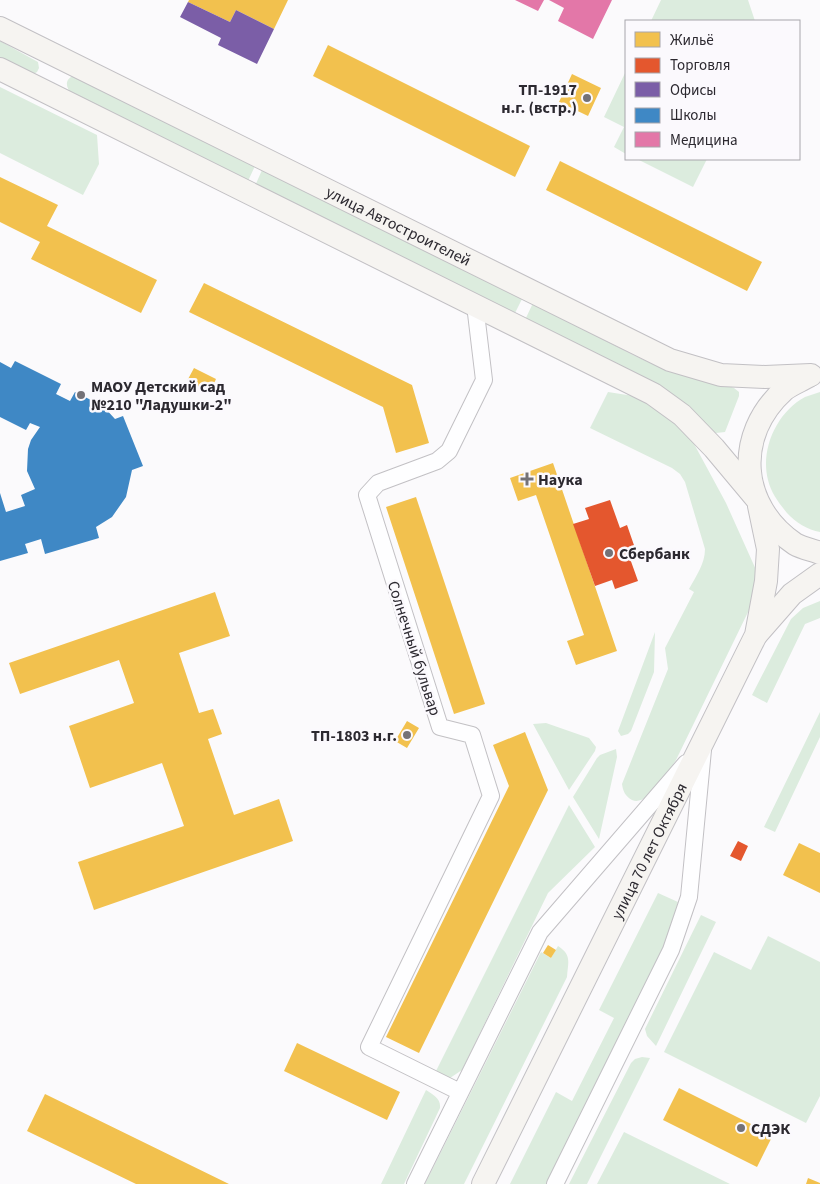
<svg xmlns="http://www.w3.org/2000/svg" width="820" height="1184" viewBox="0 0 820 1184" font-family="'Source Sans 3',sans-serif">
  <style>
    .green { fill: #dcecde }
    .homes { fill: #f2c14e }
    .shops { fill: #e4572e }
    .offices { fill: #7b5ea7 }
    .schools { fill: #3f88c5 }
    .health { fill: #e377a8 }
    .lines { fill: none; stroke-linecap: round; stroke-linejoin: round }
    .street-casing { stroke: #c2c0c4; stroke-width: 18 }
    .secondary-casing { stroke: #c2c0c4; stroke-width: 24 }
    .street { stroke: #fefeff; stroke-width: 16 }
    .secondary { stroke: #f6f4f1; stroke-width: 22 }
    .poi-dot { fill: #747277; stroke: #fbf9fd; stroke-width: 2 }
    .labels { text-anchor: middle; stroke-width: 5; stroke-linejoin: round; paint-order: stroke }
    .poi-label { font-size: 16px; font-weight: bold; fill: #2c2930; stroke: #fbf9fd; text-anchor: start }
    .street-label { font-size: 16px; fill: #2c2930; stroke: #fbf9fd }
  </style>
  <rect width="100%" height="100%" fill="#fbfafc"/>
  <path class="green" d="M661 0H748L755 21H651Z
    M0 41 38 62 39 68 37 72 32 75 0 60Z
    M626 71V154L614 147 624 127 604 117Z
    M73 76 255 166 248 181 72 94C66 88 64 80 73 76Z
    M0 87 97 135 99 164 83 195 0 153Z
    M637 159H707L693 187Z
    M262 170 522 299 514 315 255 186Z
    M533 303 633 355 670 372 721 383 734 388 739 392V396L725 432 716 433 710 431 525 320Z
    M608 392 640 397 682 428 693 442 726 503 757 572 750 608 676 760C669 771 648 807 632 800 625 796 623 791 622 784L668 669 665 648 694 592 689 589C696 576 705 564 705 549L685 482 680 474 672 468 590 428Z
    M820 392V532C808 530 795 522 787 513 779 503 771 493 768 480 760 449 777 412 805 397 810 395 815 394 820 392Z
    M820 601V618L805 624 767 703 752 695 791 619 803 608Z
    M655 632 654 672 631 731 628 734 621 736 618 731Z
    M820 712V737L775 832 764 827Z
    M546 723 589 738 596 747 595 751 569 790 533 724Z
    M616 749 617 757 599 839 573 797 597 758 600 755Z
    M569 805 595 847 548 893 462 1070 450 1078 434 1075Z
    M658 893 678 902 664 951 548 1184H510L556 1092 572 1101 614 1018 599 1010Z
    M701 915 716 922 656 1046 647 1036 645 1029Z
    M768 936 820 962V1096L806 1123 664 1052 714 952 751 970Z
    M558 946C572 955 568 962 567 977L464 1184H425L541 952 551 958Z
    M642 1057 650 1058 587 1184H569L631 1063 635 1059Z
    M426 1090C434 1095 441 1099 440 1108L404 1184H381Z
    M624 1132 730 1184H597Z"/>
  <path class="homes" d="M189 0H288L274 29 236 10 230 22 188 2Z
    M328 45 530 146 515 177 313 76Z
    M572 74 601 88 588 116 559 102Z
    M560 161 762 262 747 291 546 190Z
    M0 177 58 205 47 226 157 280 141 313 31 259 40 242 0 222Z
    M204 283 412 385 429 443 396 453 383 407 189 312Z
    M194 368 216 379 210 392 187 381Z
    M553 463 617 651 576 665 567 641 584 635 536 495 518 501 510 478Z
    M416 497 485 704 454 714 386 507Z
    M215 592 230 636 179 653 199 713 213 709 222 734 208 739 234 815 279 799 293 841 94 910 78 862 184 826 162 763 90 788 69 726 134 703 119 660 20 694 9 663Z
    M407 721 419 728 407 748 395 741Z
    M525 732 548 790 419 1053 386 1037 509 786 493 745Z
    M799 843 820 853V893L783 875Z
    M548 945 556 950 551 958 543 953Z
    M297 1043 400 1092 387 1120 284 1071Z
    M679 1088 773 1135 757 1167 663 1120Z
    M45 1094 229 1184H136L27 1131Z
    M808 1178 820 1183V1184H806Z"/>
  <path class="shops" d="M610 500 620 528 627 525 636 551 628 553 638 581 615 589 612 580 595 586 573 524 589 519 585 508Z
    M738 841 748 846 741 861 730 856Z"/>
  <path class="offices" d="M188 2 230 22 236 10 274 29 257 64 218 45 221 38 180 17Z"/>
  <path class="schools" d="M15 361 61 384 56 394 70 401 75 392 103 406 115 419 123 416 143 466 132 470 126 497 112 517 96 527 99 538 45 554 41 539 25 544 28 553 0 561V493L6 512 25 506 21 495 35 489 27 471 28 449 31 440 40 427 30 423 26 430 0 417V362L11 368Z"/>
  <path class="health" d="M515 0H544L538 11Z
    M549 0H612L593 39 558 21 564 8Z"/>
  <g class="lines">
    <defs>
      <path id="street" d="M460 1092 369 1047 491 796 472 735 440 727 367 495 378 483 437 461 449 451 484 380 475 305
        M415 1184 540 932 686 763
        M555 1184 671 950 689 897 703 750"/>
      <g id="secondary">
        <path id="s1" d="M0 28 670 360 721 375 765 377 811 375"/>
        <path d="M0 69 653 394 682 415 714 448 755 497"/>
        <path d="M807 377C800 381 790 385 784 390 734 435 739 506 795 544 802 548 812 550 820 553"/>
        <path d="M757 634 792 594 820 574"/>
        <path id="s2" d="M483 1184 756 635 766 581 768 549 759 506"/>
      </g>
    </defs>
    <use href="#street" class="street-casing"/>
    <use href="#secondary" class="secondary-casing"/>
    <use href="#street" class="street"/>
    <use href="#secondary" class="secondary"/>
  </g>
  <g class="poi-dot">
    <circle cx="587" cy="98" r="5"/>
    <circle cx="81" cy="395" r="5"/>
    <path d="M524.5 471.5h5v5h5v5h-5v5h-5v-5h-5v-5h5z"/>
    <circle cx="609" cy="553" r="5"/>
    <circle cx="407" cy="735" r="5"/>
    <circle cx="741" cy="1128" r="5"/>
  </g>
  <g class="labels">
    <g class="poi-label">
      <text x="577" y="95" text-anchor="end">ТП-1917<tspan x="577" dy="18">н.г. (встр.)</tspan></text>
      <text x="91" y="392">МАОУ Детский сад<tspan x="91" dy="18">№210 "Ладушки-2"</tspan></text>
      <text x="538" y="485">Наука</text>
      <text x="619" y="559">Сбербанк</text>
      <text x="397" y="741" text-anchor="end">ТП-1803 н.г.</text>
      <text x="751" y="1134">СДЭК</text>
    </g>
    <g class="street-label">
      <text dy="6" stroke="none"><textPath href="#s1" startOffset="445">улица Автостроителей</textPath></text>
      <text transform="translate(415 648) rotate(72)" y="6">Солнечный бульвар</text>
      <text dy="6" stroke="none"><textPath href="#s2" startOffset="372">улица 70 лет Октября</textPath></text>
    </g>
  </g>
  <rect x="625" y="20" width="175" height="140" fill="#fbf9fd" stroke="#a8a6ab"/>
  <rect x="635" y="32" width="25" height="15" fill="#f2c14e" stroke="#a8a6ab"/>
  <text x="670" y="45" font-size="15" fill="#2c2930">Жильё</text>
  <rect x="635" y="58" width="25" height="15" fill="#e4572e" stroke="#a8a6ab"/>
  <text x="670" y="70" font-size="15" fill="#2c2930">Торговля</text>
  <rect x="635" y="82" width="25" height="15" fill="#7b5ea7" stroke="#a8a6ab"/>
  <text x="670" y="95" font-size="15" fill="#2c2930">Офисы</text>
  <rect x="635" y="108" width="25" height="15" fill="#3f88c5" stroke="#a8a6ab"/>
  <text x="670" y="120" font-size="15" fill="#2c2930">Школы</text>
  <rect x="635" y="132" width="25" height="15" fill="#e377a8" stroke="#a8a6ab"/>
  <text x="670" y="145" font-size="15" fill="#2c2930">Медицина</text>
</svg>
